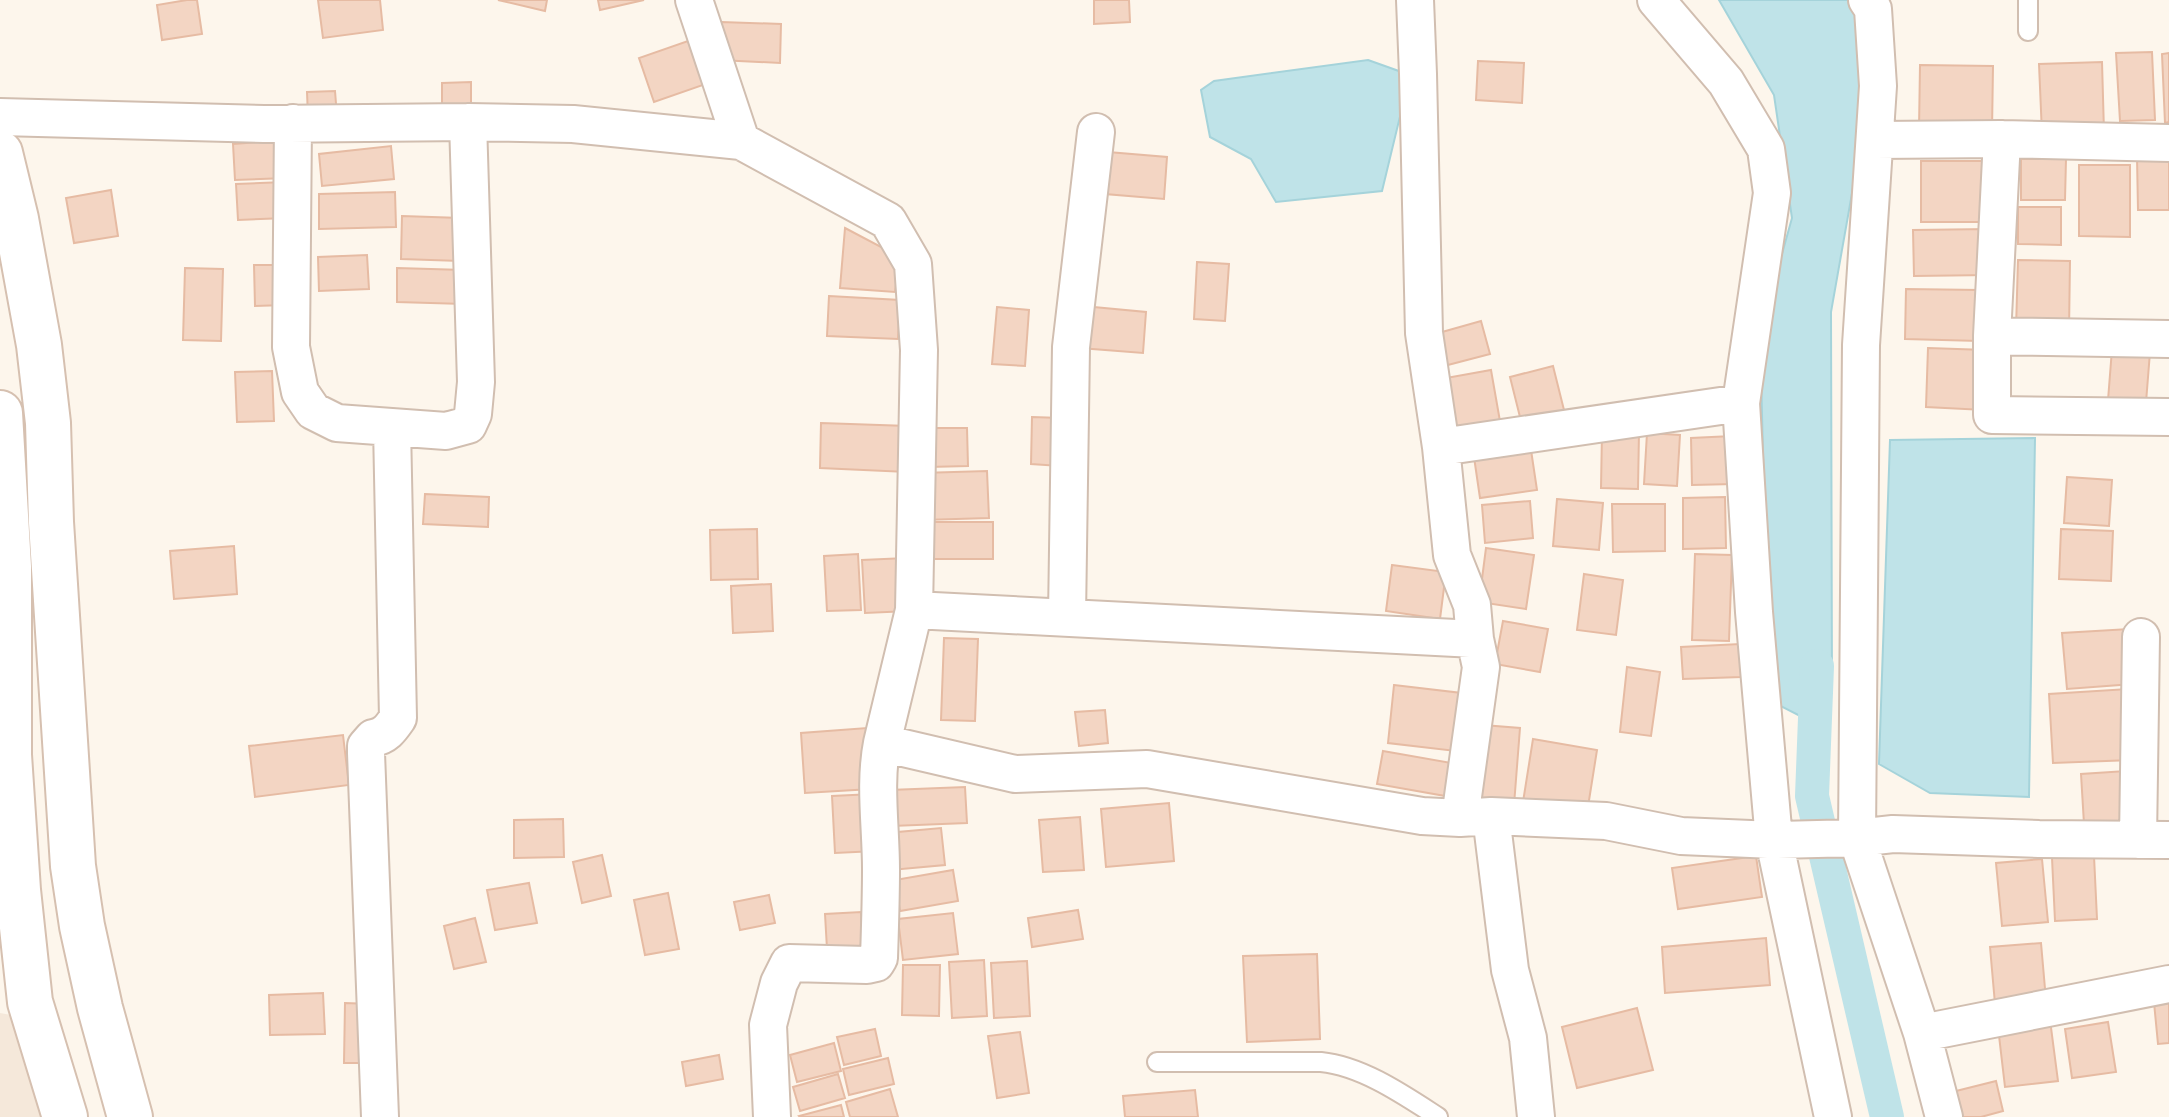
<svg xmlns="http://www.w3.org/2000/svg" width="2169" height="1117" viewBox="0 0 2169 1117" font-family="Barlow,sans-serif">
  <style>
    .residential { fill: #f5e8da }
    .water { fill: #bfe3e8; stroke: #a5d3da; stroke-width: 2 }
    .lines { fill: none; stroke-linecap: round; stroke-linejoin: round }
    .canal { stroke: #bfe3e8; stroke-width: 34 }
    .building { fill: #f3d5c3; stroke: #e6bba3; stroke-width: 2 }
    .lane-casing { stroke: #d1beb0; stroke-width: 22 }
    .street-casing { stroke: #d1beb0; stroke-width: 40 }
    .secondary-casing { stroke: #d6c0b0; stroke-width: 48 }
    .lane { stroke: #fff; stroke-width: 18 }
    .street { stroke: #fff; stroke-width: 36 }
    .secondary { stroke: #fff; stroke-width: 44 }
  </style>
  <rect width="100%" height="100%" fill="#fdf6ec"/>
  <path class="residential" d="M0 1013 11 1015 52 1117H0Z"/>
  <path class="water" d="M1719 0H1851L1867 16 1854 182 1831 312 1832 693 1806 719 1769 700 1760 333 1792 218 1774 95Z
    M1368 60 1410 75 1382 191 1276 202 1251 159 1210 137 1201 90 1214 81Z
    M2035 438 2029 797 1930 793 1879 764 1890 440Z"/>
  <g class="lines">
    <path class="canal" d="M1817 666 1812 796 1887 1117"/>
  </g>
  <path class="building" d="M187 0H197L202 34 162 40 157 5Z
    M318 0H380L383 30 323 38Z
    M498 0H547L545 11Z
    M598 0H644L600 10Z
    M1094 0H1129L1130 22 1094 24Z
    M721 22 781 24 780 63 719 60Z
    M688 41 703 85 654 102 639 58Z
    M2152 52 2155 120 2120 121 2116 53Z
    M2169 53V122L2165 123 2162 54Z
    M1478 61 1524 63 1522 103 1476 100Z
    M2102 62 2104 132 2042 134 2039 64Z
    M1920 65 1993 66 1992 131 1919 129Z
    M471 82V116L442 115V83Z
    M335 91 337 116 308 117 307 92Z
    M283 140 286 178 235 180 233 144Z
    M391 146 394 179 322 186 319 154Z
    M1108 152 1167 157 1164 199 1105 194Z
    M2169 156V210H2138L2137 157Z
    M2021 159H2066L2065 200H2021Z
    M1921 161H1987V222H1921Z
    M2079 165H2130V237L2079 236Z
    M284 182 286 218 238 220 236 184Z
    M111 190 118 236 74 243 66 198Z
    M395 192 396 227 319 229V194Z
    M2018 207H2061V245L2018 244Z
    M402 216 461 218 460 261 401 259Z
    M845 228 900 257 895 292 840 288Z
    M1989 229 1990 275 1914 276 1913 230Z
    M367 255 369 289 319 291 318 257Z
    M2018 260 2070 261 2069 331 2016 329Z
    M1197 262 1229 264 1225 321 1194 319Z
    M254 265H283L285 305 255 306Z
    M185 268 223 269 221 341 183 340Z
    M397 268 464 270V304L397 302Z
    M1906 289 1980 290 1979 341 1905 339Z
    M829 296 900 300 898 339 827 336Z
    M1083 306 1146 312 1143 353 1080 348Z
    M997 307 1029 310 1025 366 992 364Z
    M1481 321 1490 354 1444 366 1435 334Z
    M1928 348 1986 350 1984 410 1926 407Z
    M2112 349 2150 352 2145 415 2107 413Z
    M1553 366 1565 414 1522 425 1510 377Z
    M1491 370 1501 427 1456 435 1446 378Z
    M272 371 274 421 237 422 235 372Z
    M1032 417 1061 418 1060 466 1031 464Z
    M821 423 908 426 907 472 820 468Z
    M927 428H967L968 466 928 467Z
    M1602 432H1639L1638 489 1601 488Z
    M1647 433 1680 435 1677 486 1644 484Z
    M1732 436 1734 484 1692 485 1691 438Z
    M1531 450 1537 490 1480 498 1474 457Z
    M987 471 989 518 923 520 921 473Z
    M2067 477 2112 480 2109 526 2064 523Z
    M425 494 489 497 488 527 423 524Z
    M1725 497 1726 548 1683 549V498Z
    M1557 499 1603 503 1599 550 1553 546Z
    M1530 501 1533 538 1485 543 1482 505Z
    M1612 504H1665V551L1613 552Z
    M933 522H993V559H933Z
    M757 529 758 579 711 580 710 530Z
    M2061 529 2113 531 2111 581 2059 579Z
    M234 546 237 594 174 599 170 551Z
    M1486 548 1534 555 1526 609 1479 602Z
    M858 554 861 610 827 611 824 556Z
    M1695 554 1732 555 1729 641 1692 640Z
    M906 558 909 611 865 613 862 560Z
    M1392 565 1446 572 1440 619 1386 611Z
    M1584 574 1623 580 1616 635 1577 630Z
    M771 584 773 631 733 633 731 586Z
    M1503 621 1548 629 1540 672 1495 664Z
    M2129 629 2133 684 2067 689 2062 633Z
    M944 638 978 639 975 721 941 720Z
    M1740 644 1741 677 1683 679 1681 647Z
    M1627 667 1660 672 1651 736 1620 732Z
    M1394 685 1470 694 1464 752 1388 743Z
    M2128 689 2132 760 2053 763 2049 694Z
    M1105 710 1108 743 1079 746 1075 712Z
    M1483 725 1520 728 1514 805 1477 802Z
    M867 728 871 789 805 793 801 733Z
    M343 735 349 785 255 797 249 746Z
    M1533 739 1597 750 1587 813 1523 802Z
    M1383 751 1457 764 1451 797 1377 784Z
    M2126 771 2128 822 2084 824 2081 774Z
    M965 787 967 823 892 826 890 790Z
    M873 794 876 851 835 853 832 796Z
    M1169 803 1174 861 1106 867 1101 809Z
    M1080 817 1084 870 1043 872 1039 820Z
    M563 819 564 857 514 858V820Z
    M941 828 945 865 891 870 887 833Z
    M602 855 611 896 582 903 573 862Z
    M1756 856 1762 897 1678 909 1672 868Z
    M2094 856 2097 919 2055 921 2052 858Z
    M2042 859 2048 922 2002 926 1996 863Z
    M953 870 958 901 900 911 895 880Z
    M529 883 537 923 495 930 487 890Z
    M668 893 679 949 645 955 634 900Z
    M769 895 775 923 740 930 734 902Z
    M1078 910 1083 939 1032 947 1028 918Z
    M861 912 862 948 827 949 825 914Z
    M953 913 958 954 903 960 898 919Z
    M475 918 486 962 454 969 444 926Z
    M1766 938 1770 985 1665 993 1662 947Z
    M2041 943 2046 1000 1995 1004 1990 947Z
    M1317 954 1320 1039 1247 1042 1243 956Z
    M984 960 987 1016 952 1018 949 962Z
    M1027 961 1030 1016 994 1018 991 963Z
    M903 965H940L939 1016 902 1015Z
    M2169 990V1043L2158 1044 2153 992Z
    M323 993 325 1034 270 1035 269 995Z
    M345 1003 371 1004 369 1063H344Z
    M1637 1008 1653 1070 1577 1088 1562 1027Z
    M2050 1020 2058 1081 2005 1087 1998 1027Z
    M2108 1022 2116 1072 2072 1078 2065 1029Z
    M875 1029 881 1056 844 1065 837 1037Z
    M1020 1032 1029 1093 997 1098 988 1036Z
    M834 1043 841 1071 797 1082 790 1055Z
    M719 1055 723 1079 686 1086 682 1062Z
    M888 1058 894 1084 849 1095 843 1069Z
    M838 1074 845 1098 800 1111 793 1087Z
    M1996 1081 2003 1111 1981 1117H1958L1952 1092Z
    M890 1089 898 1117H850L846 1102Z
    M1195 1090 1198 1117H1125L1123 1096Z
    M841 1105 844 1117H800L799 1116Z"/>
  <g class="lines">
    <defs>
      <path id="lane" d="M2028 31V0
        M1157 1062H1321C1362 1066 1404 1095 1438 1117"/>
      <path id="street" d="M694 0 741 141 888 221 913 264 919 350 914 610 882 743 1015 774 1147 769 1422 816 1460 818 1491 816 1510 970 1528 1038 1536 1117
        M1415 0 1418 74 1424 333 1441 447 1452 555 1472 605 1475 639 1481 667 1460 818
        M1656 0 1726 82 1766 149 1772 193 1741 403 1754 612 1774 840 1833 1117
        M1867 0 1873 9 1878 86 1861 345 1857 838 1922 1033 1944 1117
        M0 117 264 124 468 122 573 124 741 141
        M293 123 291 347 300 392 313 411 337 423 446 431 468 425 473 414 476 382 468 122
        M2002 139 1992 336V415L2169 417
        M1875 140 2002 139 2169 143
        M1992 336 2169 339
        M1441 447 1741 403
        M914 610 1475 639
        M1067 617 1071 347 1096 132
        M1491 816 1606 821 1681 836 1774 840 1857 838 1893 834 2039 839 2169 840
        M2138 840 2141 637
        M1922 1033 2169 984
        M380 1117 366 753V746L373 738C386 736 391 728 398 718L392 427
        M772 1117 768 1025 779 983 789 963 867 965 876 963 879 958C880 928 881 899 881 869 881 828 874 783 882 743"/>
      <path id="secondary" d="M0 153 16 219 39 345 48 423 51 522 73 866 82 926 100 1008 130 1117
        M0 413 9 567V755L18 890 30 1002 65 1117"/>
    </defs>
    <use href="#lane" class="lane-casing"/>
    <use href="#street" class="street-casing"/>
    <use href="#secondary" class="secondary-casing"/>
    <use href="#lane" class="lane"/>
    <use href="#street" class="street"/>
    <use href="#secondary" class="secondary"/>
  </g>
</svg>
